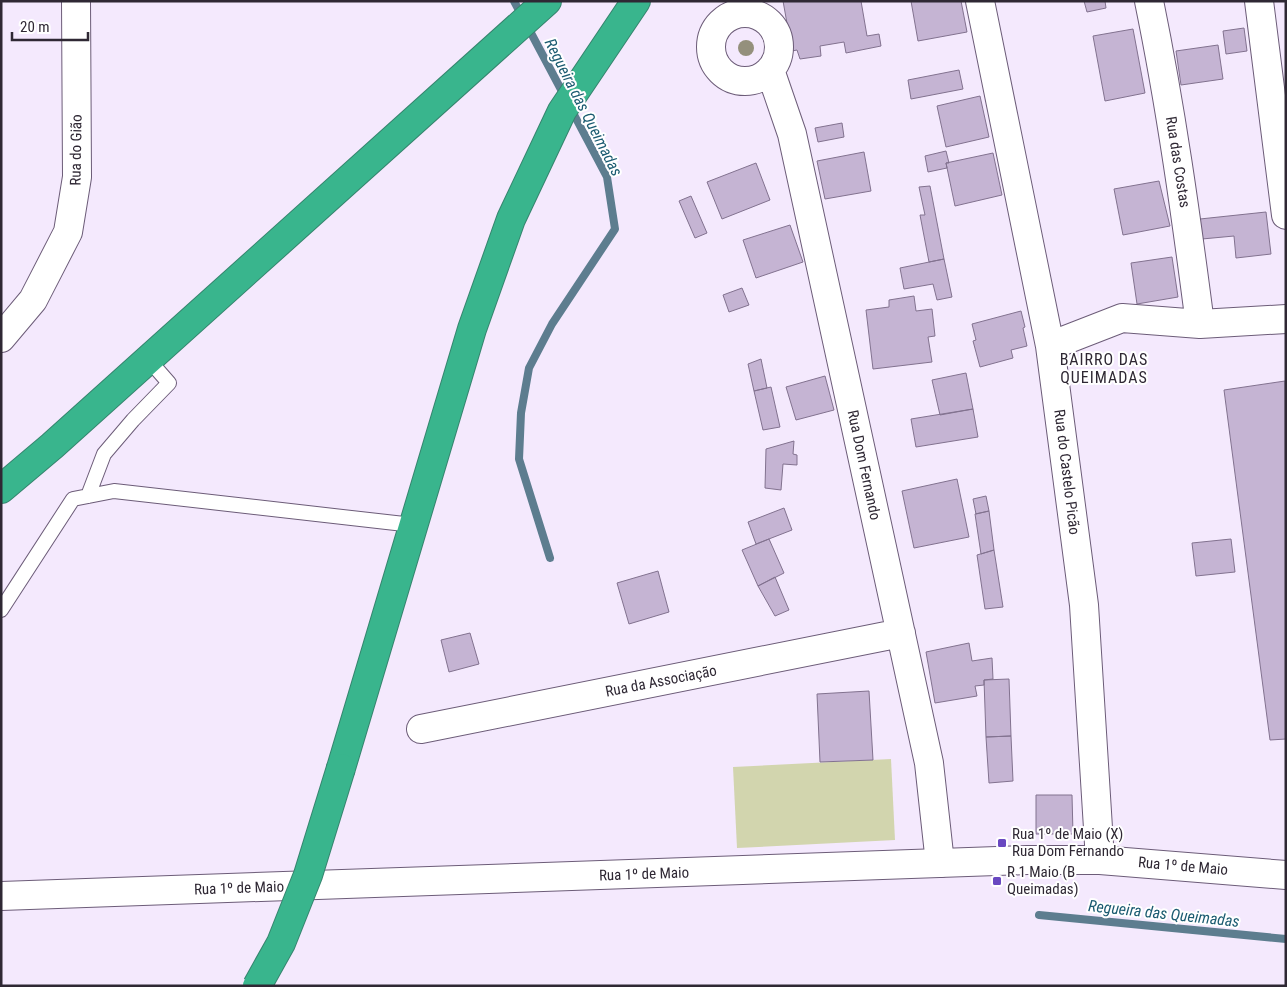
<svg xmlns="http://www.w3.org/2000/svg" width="1287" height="987" viewBox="0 0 1287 987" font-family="'Roboto Condensed',sans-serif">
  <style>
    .green { fill: #d2d5ae }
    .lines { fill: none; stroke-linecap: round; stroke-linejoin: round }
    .stream { stroke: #5d7d8f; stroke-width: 8 }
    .building { fill: #c5b4d3; stroke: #82728f }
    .lane-casing { stroke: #6c5c78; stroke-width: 16 }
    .street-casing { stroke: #6c5c78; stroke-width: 30 }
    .secondary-casing { stroke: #6c5c78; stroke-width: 30 }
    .highway-casing { stroke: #36846e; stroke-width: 30 }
    .path { stroke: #89808f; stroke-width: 3; stroke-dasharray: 4 2.5; stroke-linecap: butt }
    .lane { stroke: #fff; stroke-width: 14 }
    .street { stroke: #fff; stroke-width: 28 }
    .secondary { stroke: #fff; stroke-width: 28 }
    .highway { stroke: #39b58d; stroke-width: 28 }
    .highway-bridge-casing { stroke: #36846e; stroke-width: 30; stroke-linecap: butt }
    .highway-bridge { stroke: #39b58d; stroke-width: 28 }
    .tree { fill: #94907c }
    .poi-dot { fill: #6948c1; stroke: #fff; stroke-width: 2 }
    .labels { text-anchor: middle; stroke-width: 4; stroke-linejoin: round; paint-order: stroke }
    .street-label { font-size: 15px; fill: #2f2834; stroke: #fff }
    .poi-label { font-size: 15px; fill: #2f2834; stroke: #fff; text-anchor: start }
    .water-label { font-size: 16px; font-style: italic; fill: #1b5b71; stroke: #fff }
    .neighbourhood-label { font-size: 16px; letter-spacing: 1px; fill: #2f2834; stroke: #fff }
  </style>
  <rect width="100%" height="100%" fill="#f4e9fd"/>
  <path class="green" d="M891 759 895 840 737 848 733 767Z"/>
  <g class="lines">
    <path class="stream" d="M514 1 565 97
      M550 558 519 459 521 413 529 368 552 324 615 229 607 177 571 109
      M1039 915 1286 939"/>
  </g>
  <path class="building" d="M783 1H861L867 36 879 34 881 46 846 53 844 42 820 46 821 56 800 59 797 50 792 51Z
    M911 1H961L967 32 918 41Z
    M1084 1H1105L1106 8 1087 12Z
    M1244 28 1247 51 1226 54 1223 31Z
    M1133 29 1145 93 1105 101 1093 36Z
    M1218 45 1223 79 1181 85 1176 51Z
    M959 70 963 89 911 99 908 80Z
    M980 96 989 137 946 147 937 106Z
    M842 123 844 137 818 142 815 128Z
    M946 151 949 163H946L947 168 928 172 925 156Z
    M864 152 871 191 825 199 817 161Z
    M993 153 1002 195 955 206 946 163Z
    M756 163 770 200 722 219 707 182Z
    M1159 181 1170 226 1123 235 1114 189Z
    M930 186 944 259 929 262 920 215H925L919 187Z
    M691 196 707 233 695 238 679 201Z
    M1266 212 1271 254 1236 258 1234 236 1202 239 1200 219Z
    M790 225 803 262 756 278 743 240Z
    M1172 257 1178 297 1137 304 1131 263Z
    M944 259 952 297 937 300 933 284 904 289 900 268Z
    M742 288 749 305 729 312 723 295Z
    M914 296 916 311 932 309 935 336 928 337 932 362 873 369 866 310 889 307V300Z
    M1021 311 1025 327 1023 328 1027 346 1011 350 1013 358 980 367 973 341 976 340 972 324Z
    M761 359 767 388 754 391 748 364Z
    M966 373 973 409 940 415 932 380Z
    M825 376 834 410 796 420 786 387Z
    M1285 381 1286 739 1270 740 1224 390Z
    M771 387 780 427 763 430 754 391Z
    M973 409 978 437 916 447 911 419Z
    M794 441 793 454 797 455V465L783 464 781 490 765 488 766 449Z
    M957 479 969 537 914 548 902 491Z
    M986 496 989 511 976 514 973 499Z
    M784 508 792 530 756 544 748 522Z
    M989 511 994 550 981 554 975 514Z
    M769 539 784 573 758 586 742 550Z
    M1231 539 1235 572 1196 576 1192 543Z
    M994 550 1003 607 985 609 977 555Z
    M658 571 669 612 629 624 617 583Z
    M775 577 789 610 775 616 758 586Z
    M470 633 479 664 449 672 441 640Z
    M969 643 972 661 992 658 993 679 984 680V685L975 686 977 696 935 703 926 652Z
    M1009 679 1011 736 986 737 984 680Z
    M869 691 873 760 820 762 817 694Z
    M1011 736 1013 781 989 783 986 737Z
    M1036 795H1072L1073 834H1036Z"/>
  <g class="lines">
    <defs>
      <path id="lane" d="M88 496 104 454 133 420 169 383 148 359
        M1 610 73 499 114 491 413 525"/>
      <path id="street" d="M980 1 1050 346 1084 605 1100 860
        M1149 1C1171 108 1186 216 1200 324
        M1259 1 1286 215
        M711 47a34 34 0 1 1 68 0a34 34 0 1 1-68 0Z
        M770 70 792 134 929 763 940 863
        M1 338 33 300 68 232 77 177 76 1
        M1050 346 1122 318 1200 324 1286 319
        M421 729 901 633"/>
      <path id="secondary" d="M1 896 1027 860H1100L1286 875"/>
      <path id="highway" d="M1 489 52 446 547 1
        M341 768 472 329 511 219 562 111 636 1"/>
    </defs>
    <use href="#lane" class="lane-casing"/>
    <use href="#street" class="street-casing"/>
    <use href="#secondary" class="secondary-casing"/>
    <use href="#highway" class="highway-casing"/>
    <path class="path" d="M724 19 733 1"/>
    <use href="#lane" class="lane"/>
    <use href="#street" class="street"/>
    <use href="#secondary" class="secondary"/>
    <use href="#highway" class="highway"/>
    <defs>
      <path id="highway-bridge" d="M257 986 281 943 308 875 341 768"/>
    </defs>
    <use href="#highway-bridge" class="highway-bridge-casing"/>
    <use href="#highway-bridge" class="highway-bridge"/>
  </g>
  <circle class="tree" cx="746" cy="48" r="8"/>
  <g class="poi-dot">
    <rect x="997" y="838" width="10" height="10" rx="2.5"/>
    <rect x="992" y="876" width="10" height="10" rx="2.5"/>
  </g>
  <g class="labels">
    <g class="street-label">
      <text transform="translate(76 150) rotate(-89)" y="5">Rua do Gião</text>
      <text transform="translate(1178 162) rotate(81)" y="5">Rua das Costas</text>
      <text transform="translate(864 465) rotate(78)" y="5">Rua Dom Fernando</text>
      <text transform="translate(1067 472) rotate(83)" y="5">Rua do Castelo Picão</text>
      <text transform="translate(661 681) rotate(-11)" y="5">Rua da Associação</text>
      <text transform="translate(1183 866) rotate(5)" y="5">Rua 1º de Maio</text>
      <text transform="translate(644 874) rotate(-2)" y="5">Rua 1º de Maio</text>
      <text transform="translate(239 888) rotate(-2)" y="5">Rua 1º de Maio</text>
    </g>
    <g class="poi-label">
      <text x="1012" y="839">Rua 1º de Maio (X)<tspan x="1012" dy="17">Rua Dom Fernando</tspan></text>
      <text x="1007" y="877">R 1 Maio (B<tspan x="1007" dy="17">Queimadas)</tspan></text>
    </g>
    <g class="water-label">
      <text transform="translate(584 107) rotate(63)" y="6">Regueira das Queimadas</text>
      <text transform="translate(1164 913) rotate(6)" y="6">Regueira das Queimadas</text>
    </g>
    <g class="neighbourhood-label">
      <text x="1104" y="365">BAIRRO DAS<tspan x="1104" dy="18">QUEIMADAS</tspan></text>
    </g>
  </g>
  <rect width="1287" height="987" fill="none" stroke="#2f2834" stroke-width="5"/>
  <path d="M12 32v8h76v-8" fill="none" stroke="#2f2834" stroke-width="2.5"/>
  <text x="20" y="32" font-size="15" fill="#2f2834" stroke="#ffffff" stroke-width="4" paint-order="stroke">20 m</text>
</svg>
